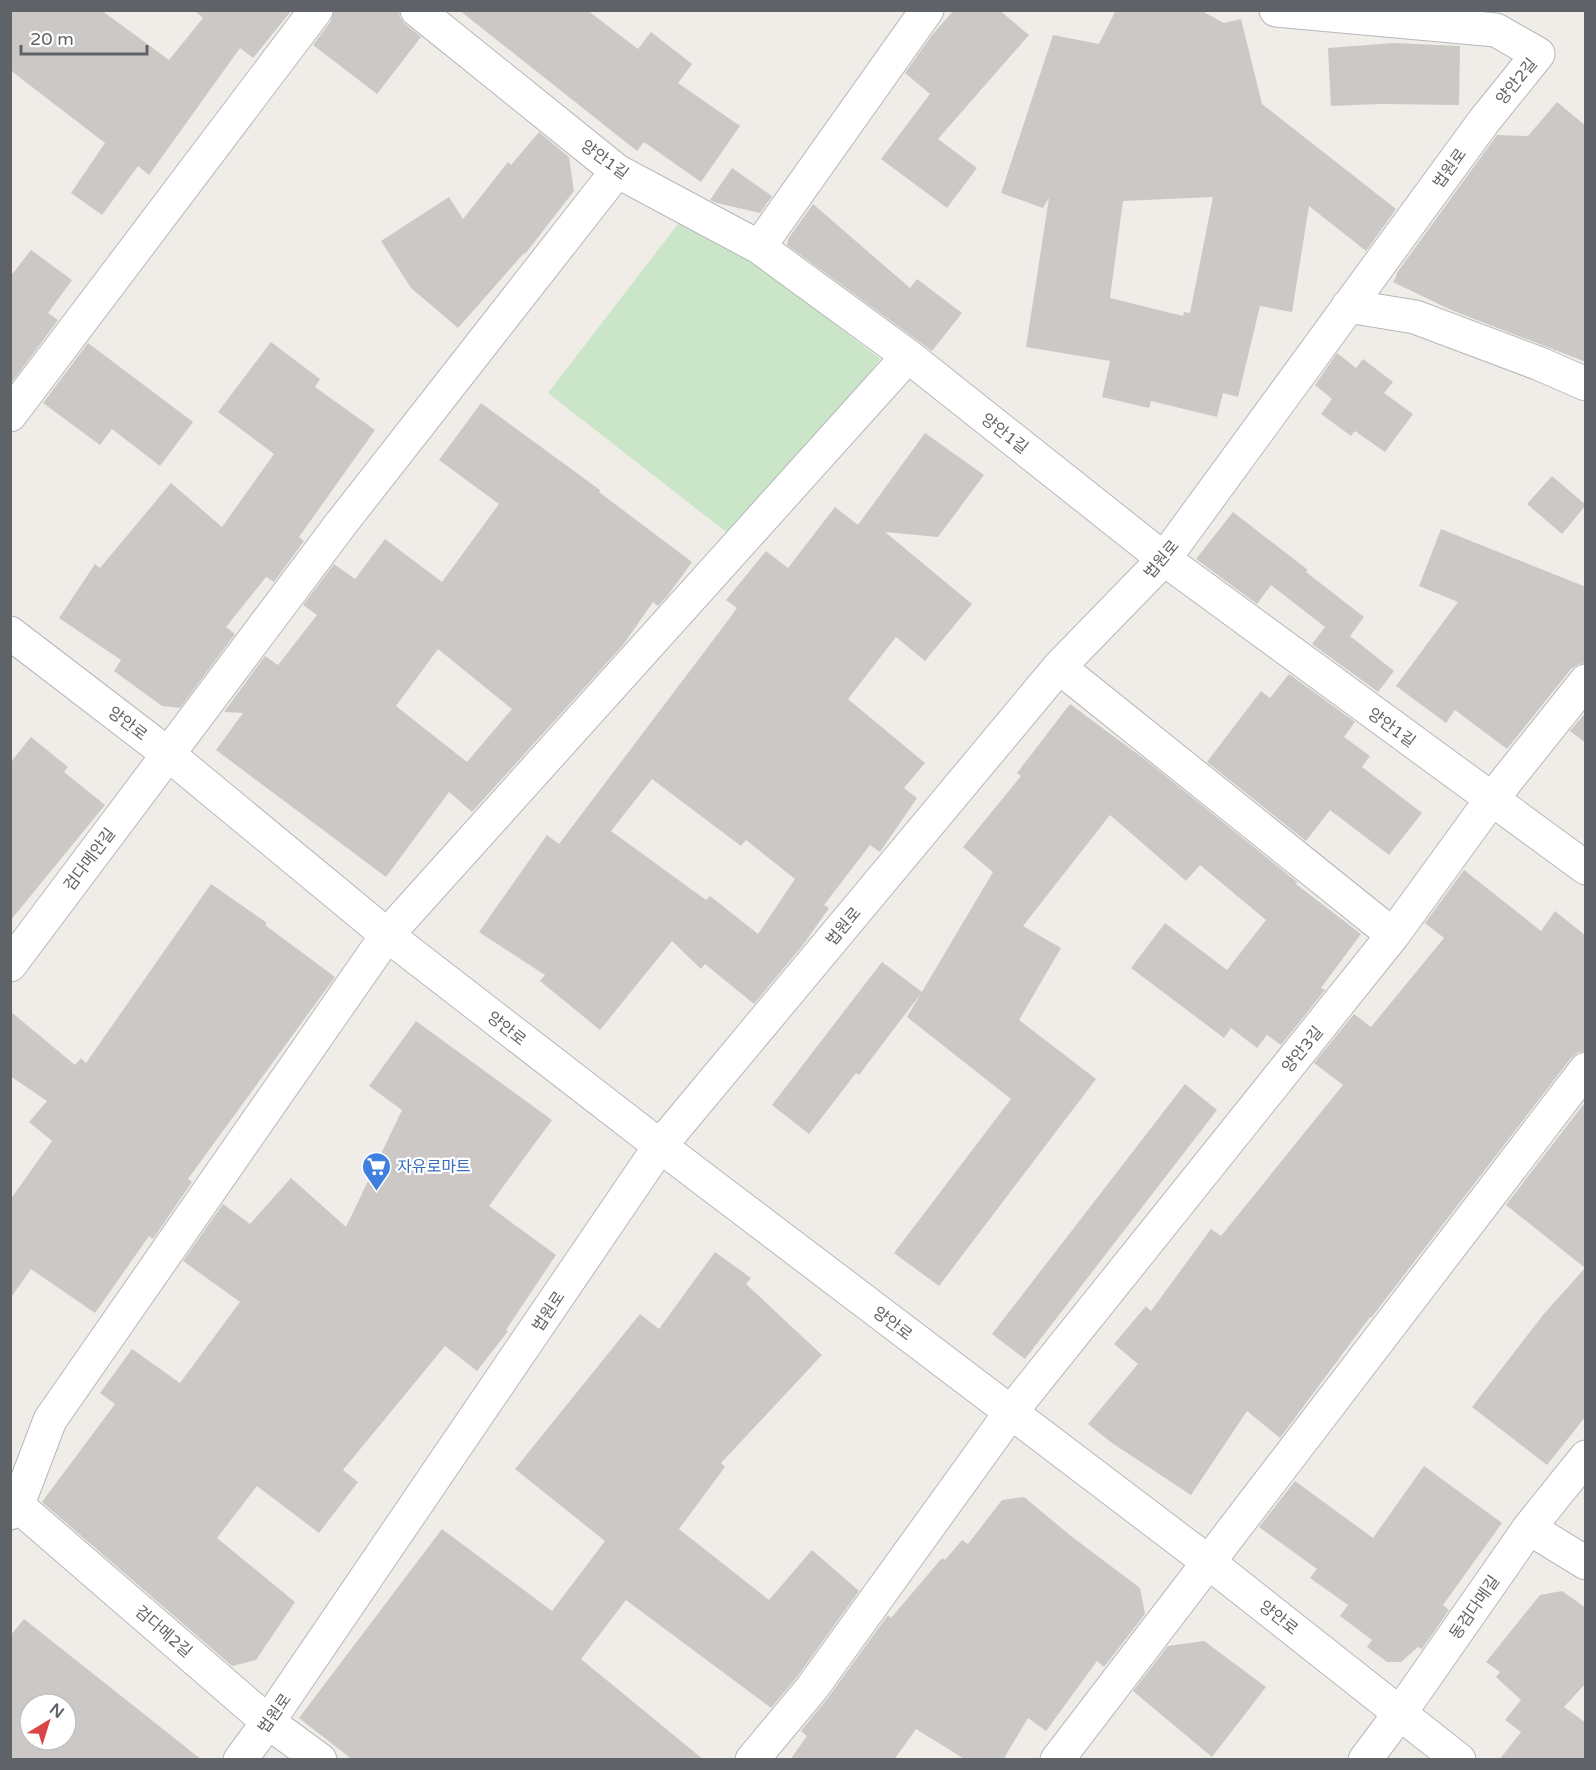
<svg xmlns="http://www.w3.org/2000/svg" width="1596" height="1770" viewBox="0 0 1596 1770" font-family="'Varela Round','Noto Sans KR',sans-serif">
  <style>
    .green { fill: #cae5c7 }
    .building { fill: #ccc8c5; fill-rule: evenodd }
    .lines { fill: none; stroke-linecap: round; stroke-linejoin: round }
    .minor-casing { stroke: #b5b8bb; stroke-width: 35 }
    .minor { stroke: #fff; stroke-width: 33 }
    .labels { text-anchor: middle; stroke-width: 4.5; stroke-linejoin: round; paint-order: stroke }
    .street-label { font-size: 16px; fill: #5f6367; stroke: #fff }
    .shop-label { font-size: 16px; fill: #366cbe; stroke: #fff; text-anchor: start }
  </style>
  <rect width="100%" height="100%" fill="#f0ede8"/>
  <path class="green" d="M688 211 880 359 739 542 548 393Z"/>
  <path class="building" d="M10 10H101L169 60 203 18 194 10H292L253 58 240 48 149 175 138 166 102 215 71 193 105 143 10 70Z
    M334 10H399L400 17 405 24 421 37 377 94 313 45 331 21Z
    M459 10H587L638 49 651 32 692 64 678 83 740 126 701 182 644 142 637 151Z
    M954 10H999L1029 35 938 139 977 168 947 208 881 159 930 94 905 73 932 35Z
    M1116 10H1200L1224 23 1241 19 1262 104 1396 209 1366 251 1309 206 1292 312 1260 306 1238 397 1223 393 1217 417 1151 401 1149 408 1102 397 1110 361 1026 347 1049 198 1043 208 1001 193 1053 35 1099 44ZM1213 197 1190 313 1184 312 1183 316 1110 298 1123 201Z
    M1394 43 1460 46 1459 105 1380 104 1331 106 1328 48Z
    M1557 102 1586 126V362L1451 310 1393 282 1397 275 1396 274 1497 135 1528 136Z
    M539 132 569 157 574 191 525 254 524 253 458 328 411 288 381 241 449 197 463 219 508 162 511 165Z
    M732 168 772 196 760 213 717 203 710 200Z
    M813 204 910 288 917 279 962 313 932 351 787 245 788 239Z
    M31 250 72 280 48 313 58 320 13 381 10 379V277Z
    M271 342 320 379 315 387 375 430 299 537 304 541 274 582 266 577 226 627 235 634 180 708 162 706 114 671 121 660 59 618 95 564 100 568 171 483 222 527 274 454 218 412Z
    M88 343 193 422 160 466 112 429 100 445 43 403Z
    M1337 353 1356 368 1363 359 1393 382 1384 393 1413 414 1385 452 1355 431 1351 436 1321 414 1332 399 1315 385Z
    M481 403 600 490 599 492 692 562 668 595 658 606 653 602 623 645 472 812 449 792 386 877 216 750 243 713 224 712 265 656 278 665 317 615 303 605 334 564 355 579 385 539 442 582 499 504 439 460ZM438 649 512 709 467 762 396 706Z
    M925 433 984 475 938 537 885 532 972 604 925 661 896 637 848 699 925 763 904 788 917 798 880 852 870 845 824 905 829 908 803 945 754 1004 705 964 701 969 672 941 600 1030 540 981 545 975 479 932 547 835 559 844 720 631 737 608 726 600 766 551 788 568 835 507 858 525ZM652 779 741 846 746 840 795 879 758 934 710 896 706 900 611 831Z
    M1552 476 1586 505 1562 534 1527 504Z
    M1233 512 1308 570 1306 572 1364 617 1350 636 1394 671 1378 692 1312 644 1325 627 1271 585 1257 604 1196 559Z
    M1441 529 1586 587V663L1579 664 1571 669 1507 749 1455 710 1446 723 1396 686 1458 602 1419 586Z
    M1289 674 1355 722 1344 737 1370 756 1362 767 1422 813 1389 855 1330 810 1306 841 1207 762 1261 691 1270 698Z
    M1070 704 1147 761 1297 882 1296 884 1361 934 1321 988 1325 990 1281 1045 1267 1035 1257 1048 1231 1028 1224 1038 1131 968 1165 923 1227 970 1266 920 1200 865 1186 881 1110 815 1023 926 1061 948 1019 1020 1096 1079 939 1286 894 1253 1011 1099 907 1017 993 872 963 847 1021 776 1017 773Z
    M1586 712V743L1570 731Z
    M31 737 68 767 64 772 105 805 10 921V763Z
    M1464 870 1541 931 1555 911 1586 936V1051L1578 1052 1571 1058 1371 1318 1370 1317 1280 1438 1247 1411 1191 1495 1112 1443 1088 1424 1138 1364 1114 1344 1146 1306 1151 1311 1211 1229 1221 1236 1343 1085 1314 1063 1354 1014 1371 1027 1444 938 1425 923Z
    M211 884 267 923 265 925 335 977 188 1179 192 1182 153 1239 149 1236 95 1313 31 1269 10 1299V1200L52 1141 29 1122 47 1101 10 1076V1011L75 1065 81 1058 86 1063Z
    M882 962 922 992 859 1075 856 1073 809 1134 772 1105Z
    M416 1021 552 1120 489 1206 556 1255 506 1330 508 1331 477 1371 445 1346 343 1470 358 1482 319 1533 257 1486 217 1538 295 1602 256 1660 232 1666 42 1502 115 1404 100 1393 132 1349 180 1383 240 1302 183 1261 223 1204 250 1224 291 1178 346 1227 402 1110 369 1086Z
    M1185 1084 1217 1110 1025 1359 992 1334Z
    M1586 1101V1416L1547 1465 1472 1407 1543 1315 1585 1268 1506 1205Z
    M715 1252 751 1278 746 1284 822 1355 721 1463 725 1467 679 1529 769 1600 812 1550 859 1591 797 1677 771 1708 626 1600 581 1659 704 1760H353L299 1718 442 1529 552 1611 605 1541 515 1469 640 1314 659 1329Z
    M1424 1466 1502 1523 1443 1605 1449 1610 1422 1649 1418 1647 1401 1662H1387L1367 1647 1372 1640 1340 1616 1348 1605 1310 1578 1317 1569 1259 1527 1295 1481 1373 1538Z
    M1024 1497 1071 1536 1140 1588 1145 1614 1104 1667 1097 1661 1046 1731 1028 1718 1003 1760H966L916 1729 894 1760H790L807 1736 801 1731 827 1699 888 1615 891 1618 942 1558 945 1560 962 1540 968 1544 1002 1500Z
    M1562 1591 1586 1608V1683L1564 1707 1586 1723V1760H1499L1521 1732 1505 1720 1521 1700 1496 1677 1500 1672 1486 1662 1540 1595Z
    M24 1619 202 1760H10V1636ZM30 1704H66V1740H30Z
    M1204 1641 1266 1687 1212 1757 1133 1691 1168 1646Z"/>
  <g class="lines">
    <defs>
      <path id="minor" d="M417 10 617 171 759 247 908 356 1164 559 1586 868
        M759 247 927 10
        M1348 306 1415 317 1540 364 1586 384
        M10 415 316 10
        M10 633 168 754 387 935 660 1146 1207 1561 1459 1760
        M1059 667 1393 935
        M10 965 340 525 617 171
        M10 1499 268 1722 320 1760
        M10 1513 18 1504 50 1420 387 935 908 356
        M1529 1528 1586 1563
        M240 1760 268 1722 660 1146 1059 667 1164 559 1484 121 1538 54 1496 30 1276 10
        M752 1760 812 1688 1011 1412 1393 935 1491 800 1586 681
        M1057 1760 1586 1069
        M1365 1760 1400 1713 1529 1528 1586 1457"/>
    </defs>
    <use href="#minor" class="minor-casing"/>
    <use href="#minor" class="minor"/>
  </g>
  <defs>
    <symbol id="supermarket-pin" viewBox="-11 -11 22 30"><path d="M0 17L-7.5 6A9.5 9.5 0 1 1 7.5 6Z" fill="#3f7fe0" stroke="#fff"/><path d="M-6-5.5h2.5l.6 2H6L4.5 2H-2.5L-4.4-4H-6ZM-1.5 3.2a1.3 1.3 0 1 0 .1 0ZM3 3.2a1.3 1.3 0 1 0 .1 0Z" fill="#fff"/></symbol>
  </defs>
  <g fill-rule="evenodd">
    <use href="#supermarket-pin" x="360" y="1150" width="33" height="45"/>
  </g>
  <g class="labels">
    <g class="street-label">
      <text transform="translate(1516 81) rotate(-51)" y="6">양안2길</text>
      <text transform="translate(605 159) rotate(36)" y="6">양안1길</text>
      <text transform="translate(1449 168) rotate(-54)" y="6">법원로</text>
      <text transform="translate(1005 433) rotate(38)" y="6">양안1길</text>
      <text transform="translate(1161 559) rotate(-50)" y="6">법원로</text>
      <text transform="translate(128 723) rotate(37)" y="6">양안로</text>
      <text transform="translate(1392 727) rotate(36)" y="6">양안1길</text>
      <text transform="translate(89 859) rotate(-53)" y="6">검다메안길</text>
      <text transform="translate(843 926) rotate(-50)" y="6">법원로</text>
      <text transform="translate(507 1028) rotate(38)" y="6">양안로</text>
      <text transform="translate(1302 1049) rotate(-51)" y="6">양안3길</text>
      <text transform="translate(548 1311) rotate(-56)" y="6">법원로</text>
      <text transform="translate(893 1323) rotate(37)" y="6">양안로</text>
      <text transform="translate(1474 1607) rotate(-55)" y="6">동검다메길</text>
      <text transform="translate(1279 1617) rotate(38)" y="6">양안로</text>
      <text transform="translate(164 1631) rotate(41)" y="6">검다메2길</text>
      <text transform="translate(274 1713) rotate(-55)" y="6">법원로</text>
    </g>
    <g class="shop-label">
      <text x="397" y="1172">자유로마트</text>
    </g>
  </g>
  <rect width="1596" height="1770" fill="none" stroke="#5f6367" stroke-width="24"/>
  <g transform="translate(48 1722) rotate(38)"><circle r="28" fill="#ffffff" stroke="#bfc1c2" stroke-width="1.5"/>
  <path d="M0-4.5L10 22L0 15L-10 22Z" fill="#db4447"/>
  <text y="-9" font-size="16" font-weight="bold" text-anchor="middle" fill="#5f6367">N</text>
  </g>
  <path d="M21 45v9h126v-9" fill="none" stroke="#5f6367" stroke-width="3"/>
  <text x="30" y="45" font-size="18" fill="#5f6367" stroke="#ffffff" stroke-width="4.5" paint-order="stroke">20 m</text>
</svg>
